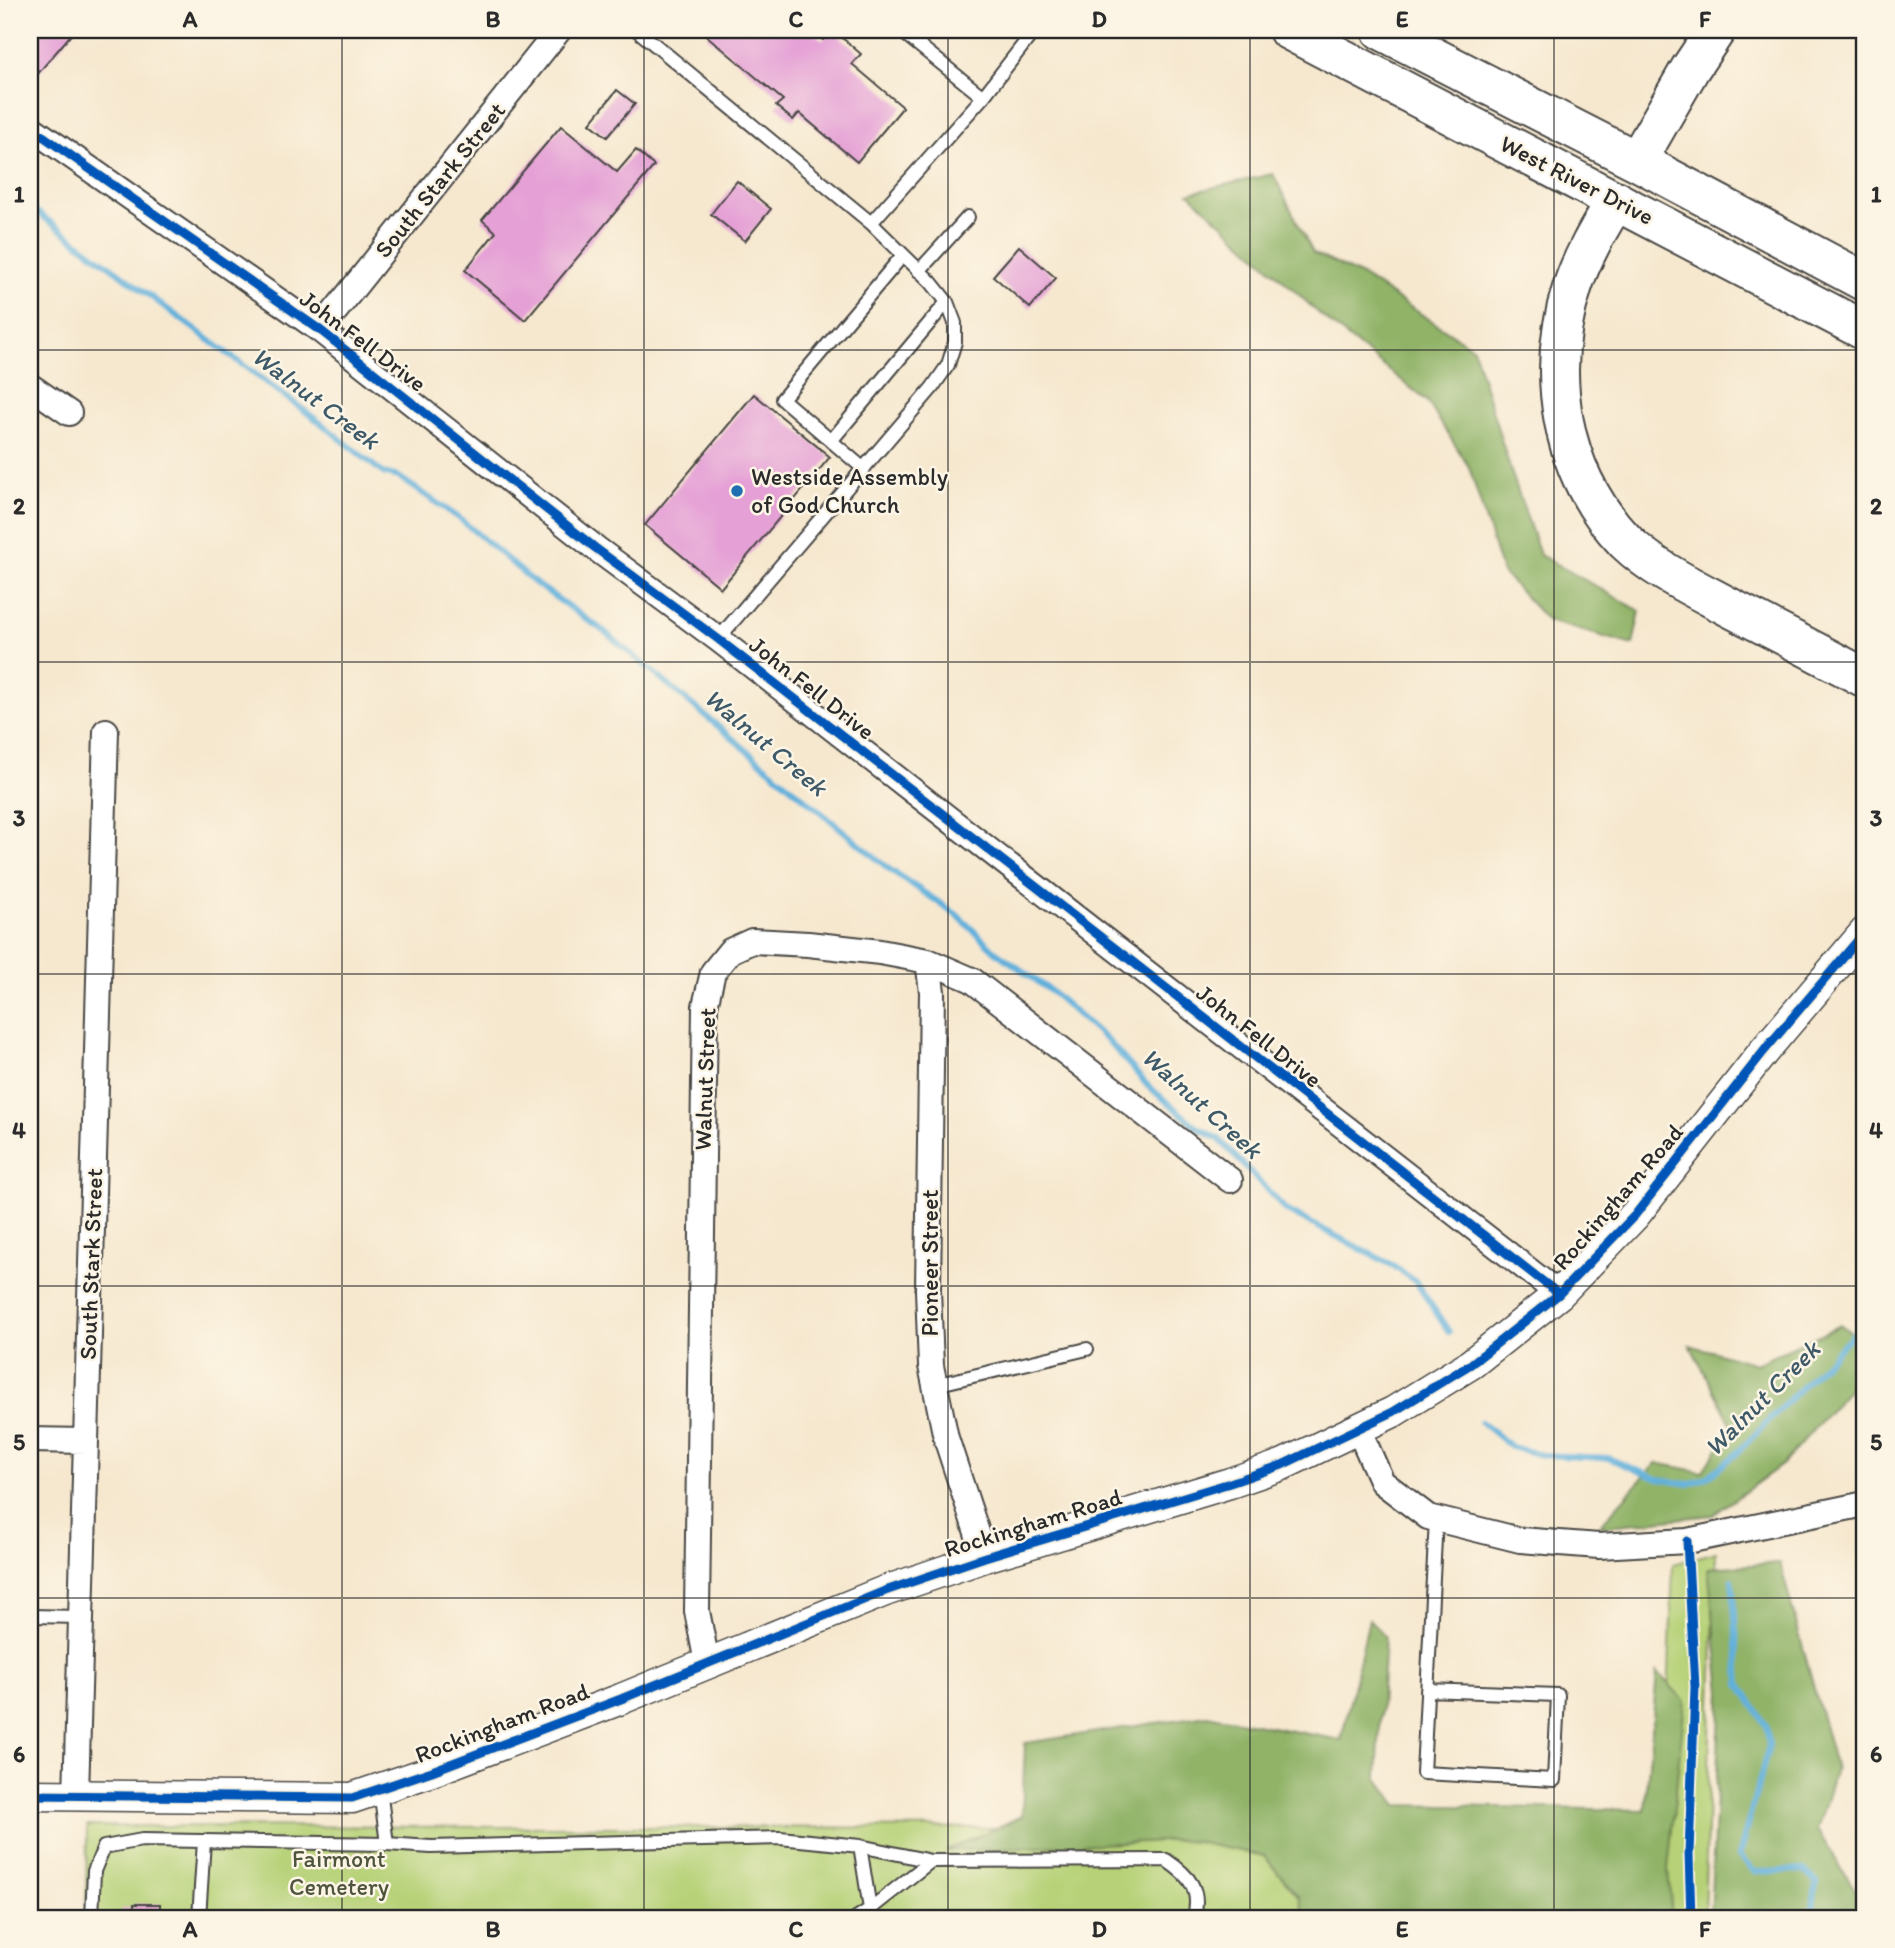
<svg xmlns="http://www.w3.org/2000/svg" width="1895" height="1948" viewBox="0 0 1895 1948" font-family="Itim,sans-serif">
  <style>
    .green { fill: #b6d177; stroke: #707e51; stroke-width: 2 }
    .forest { fill: #90b368; stroke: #5e6f4a; stroke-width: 2 }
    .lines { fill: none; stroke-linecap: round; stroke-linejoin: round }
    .stream { stroke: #61b0db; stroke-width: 6 }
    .building { fill: #e5a1d6 }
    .service-casing { stroke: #494744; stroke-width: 16 }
    .minor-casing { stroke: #494744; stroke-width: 28 }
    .tertiary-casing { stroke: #494744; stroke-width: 33 }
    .primary-casing { stroke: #494744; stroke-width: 42 }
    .service { stroke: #fff; stroke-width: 12 }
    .minor { stroke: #fff; stroke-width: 24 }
    .tertiary { stroke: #fff; stroke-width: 30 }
    .primary { stroke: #fff; stroke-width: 38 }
    .cycleway-casing { stroke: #fcf5e5; stroke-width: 13 }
    .cycleway { stroke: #0057b8; stroke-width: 9 }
    .grid { fill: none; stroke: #2b2b2b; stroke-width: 2; stroke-opacity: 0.55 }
    .poi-dot { fill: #1f6fb2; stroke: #fcf5e5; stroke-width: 2.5 }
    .labels { text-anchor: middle; stroke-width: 5; stroke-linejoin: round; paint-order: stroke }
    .street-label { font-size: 24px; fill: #2b2b2b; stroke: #fcf5e5 }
    .poi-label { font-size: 24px; fill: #2b2b2b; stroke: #fcf5e5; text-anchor: start }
    .park-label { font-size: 24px; fill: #4e543e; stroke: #fcf5e5 }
    .water-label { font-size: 26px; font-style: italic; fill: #3e5a69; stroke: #fcf5e5 }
    .neatline { fill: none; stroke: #2b2b2b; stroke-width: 2.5 }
    .grid-label { font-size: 23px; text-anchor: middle; font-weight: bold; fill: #2b2b2b }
  </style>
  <rect width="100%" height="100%" fill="#fcf5e5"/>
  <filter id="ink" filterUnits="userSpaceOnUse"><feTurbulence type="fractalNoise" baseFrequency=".0143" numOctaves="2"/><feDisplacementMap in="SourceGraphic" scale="14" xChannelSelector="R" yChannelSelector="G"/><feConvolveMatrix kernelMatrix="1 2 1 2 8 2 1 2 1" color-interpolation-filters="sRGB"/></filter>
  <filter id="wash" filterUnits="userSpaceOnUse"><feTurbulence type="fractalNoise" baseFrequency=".00686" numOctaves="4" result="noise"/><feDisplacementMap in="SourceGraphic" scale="28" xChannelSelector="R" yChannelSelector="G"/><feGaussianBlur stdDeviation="1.57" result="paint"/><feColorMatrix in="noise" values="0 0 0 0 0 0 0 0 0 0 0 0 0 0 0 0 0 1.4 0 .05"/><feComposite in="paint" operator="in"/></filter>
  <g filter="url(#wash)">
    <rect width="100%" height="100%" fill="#f6e8cf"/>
    <path class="green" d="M1716 1552 1704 1918H86L87 1826 1590 1829 1663 1834 1673 1564Z"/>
    <path class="forest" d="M1273 174 1313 253 1364 277 1473 348 1510 468 1540 555 1640 611 1633 645 1548 621 1502 572 1469 467 1427 401 1325 319 1189 193Z
      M1841 1325 1865 1342V1371L1783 1464 1713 1515 1598 1527 1656 1463 1702 1472 1733 1427 1690 1345 1756 1364Z
      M1780 1563 1836 1769 1817 1830 1859 1896 1865 1900V1918H1710L1721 1691 1708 1568Z
      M1369 1619 1385 1637 1377 1777 1397 1805 1645 1810 1657 1672 1685 1701 1668 1869 1672 1918H1305L1299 1897 1264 1856 1186 1840 946 1851 1022 1816 1025 1743 1207 1715 1341 1740Z"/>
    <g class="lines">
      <path class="stream" d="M30 207 317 420 383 473 399 477 459 518 535 583 605 632 889 869 956 914 995 951 1052 992 1109 1042 1148 1086 1197 1127 1219 1139 1287 1211 1394 1266 1416 1282 1449 1332
        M1481 1422 1511 1447 1542 1455 1608 1458 1658 1479 1689 1484 1708 1477 1736 1454 1865 1322
        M1732 1580 1740 1684 1766 1725 1769 1745 1739 1856 1755 1872 1805 1870 1816 1882 1812 1918"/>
    </g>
    <g id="blocks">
      <path class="building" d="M30 30H75L35 77 30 73Z
        M712 30H810L823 40 833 30 861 54 852 64 903 107 857 162 799 113 793 120 776 106 783 100 707 36Z
        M617 90 635 104 607 137 590 123Z
        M561 126 617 172 636 150 654 166 525 320 465 270 496 232 482 220Z
        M737 181 771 209 745 241 711 214Z
        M1019 246 1056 278 1030 308 993 276Z
        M754 394 830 457 721 588 645 525Z
        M134 1904H160V1918H122V1908H134Z"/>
    </g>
  </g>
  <g filter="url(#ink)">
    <use href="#blocks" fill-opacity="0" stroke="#494744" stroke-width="2"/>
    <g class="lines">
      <defs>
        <path id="service" d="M637 30 871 223 931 282 947 302 955 323V342L948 365 932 388 718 639
          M900 30 983 97
          M871 223 983 97 1030 36 1024 30
          M919 271 968 217
          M831 441 947 302
          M864 469 782 399 903 255
          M935 1385 1087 1349
          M30 1616 81 1617
          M1427 1690 1558 1695 1554 1780 1423 1773C1427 1689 1431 1604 1436 1519
          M380 1789 387 1844
          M860 1846 870 1909 931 1861
          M92 1918 94 1871 104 1847 142 1840 387 1844 431 1847 780 1838 860 1846 931 1861 1166 1860C1190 1876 1201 1889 1194 1918
          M199 1918 204 1841
          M856 1918 870 1909 871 1918"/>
        <path id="minor" d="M30 127 320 330 594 547 718 639 1559 1294
          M320 330 559 30
          M30 386 69 413
          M928 961 932 992 928 1290 931 1366 946 1438 985 1557
          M1358 1428 1382 1482 1428 1517 1520 1540 1599 1546 1687 1541 1865 1504
          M30 1440 86 1441
          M707 1663 697 1611 705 1006 713 972 730 951 752 941 808 944 880 952 928 961 972 980 1230 1180
          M76 1796 106 731"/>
        <path id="tertiary" d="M30 1795 352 1798 432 1771 621 1699 885 1591 985 1557 1230 1483 1282 1465 1393 1412 1471 1364 1559 1294 1635 1215 1764 1051 1865 932"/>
        <path id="primary" d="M1288 30 1865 331
          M1381 30 1637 161 1865 282
          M1637 161 1690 69 1716 30
          M1616 200C1600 227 1583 255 1573 285 1544 373 1560 474 1626 542 1655 570 1694 588 1729 607 1774 630 1820 654 1865 678"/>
      </defs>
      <use href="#service" class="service-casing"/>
      <use href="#minor" class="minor-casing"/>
      <use href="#tertiary" class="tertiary-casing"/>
      <use href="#primary" class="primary-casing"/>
      <use href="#service" class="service"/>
      <use href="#minor" class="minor"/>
      <use href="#tertiary" class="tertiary"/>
      <use href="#primary" class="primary"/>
      <defs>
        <path id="cycleway" d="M30 127 320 330 594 547 718 639 1559 1294
          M1687 1541 1695 1687 1689 1854 1691 1918
          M30 1795 352 1798 432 1771 621 1699 885 1591 985 1557 1230 1483 1282 1465 1393 1412 1471 1364 1559 1294 1635 1215 1764 1051 1865 932"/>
      </defs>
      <use href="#cycleway" class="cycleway-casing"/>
      <use href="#cycleway" class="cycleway"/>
    </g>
  </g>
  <path class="grid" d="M342 30V1918M644 30V1918M948 30V1918M1250 30V1918M1554 30V1918M30 350H1865M30 662H1865M30 974H1865M30 1286H1865M30 1598H1865"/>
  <circle class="poi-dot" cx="737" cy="491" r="7"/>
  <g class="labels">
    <g class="street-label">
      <text transform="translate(440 180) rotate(-51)" y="8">South Stark Street</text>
      <text transform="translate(1577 180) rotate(27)" y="8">West River Drive</text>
      <text transform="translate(363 341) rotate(37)" y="8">John Fell Drive</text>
      <text transform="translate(812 688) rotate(38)" y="8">John Fell Drive</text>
      <text transform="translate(1259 1036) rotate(38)" y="8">John Fell Drive</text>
      <text transform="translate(705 1079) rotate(-88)" y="8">Walnut Street</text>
      <text transform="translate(1618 1197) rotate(-49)" y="8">Rockingham Road</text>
      <text transform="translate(930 1263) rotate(-90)" y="8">Pioneer Street</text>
      <text transform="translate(91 1264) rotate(-88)" y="8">South Stark Street</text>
      <text transform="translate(1033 1523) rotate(-17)" y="8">Rockingham Road</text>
      <text transform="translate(502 1723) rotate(-21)" y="8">Rockingham Road</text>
    </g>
    <g class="poi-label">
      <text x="751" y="485">Westside Assembly<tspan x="751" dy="28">of God Church</tspan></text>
    </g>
    <g class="park-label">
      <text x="339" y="1867">Fairmont<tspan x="339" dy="28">Cemetery</tspan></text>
    </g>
    <g class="water-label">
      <text transform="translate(316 398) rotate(37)" y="9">Walnut Creek</text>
      <text transform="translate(766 742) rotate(40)" y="9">Walnut Creek</text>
      <text transform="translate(1202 1103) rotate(42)" y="9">Walnut Creek</text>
      <text transform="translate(1762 1398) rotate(-45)" y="9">Walnut Creek</text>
    </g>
  </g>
  <rect width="1895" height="1948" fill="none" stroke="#fcf5e5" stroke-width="77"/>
  <rect x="38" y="38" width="1818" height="1872" class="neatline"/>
  <g class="grid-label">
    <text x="190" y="27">A</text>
    <text x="493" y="27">B</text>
    <text x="796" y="27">C</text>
    <text x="1099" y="27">D</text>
    <text x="1402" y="27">E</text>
    <text x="1705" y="27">F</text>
    <text x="19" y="202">1</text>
    <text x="1876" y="202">1</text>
    <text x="19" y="514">2</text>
    <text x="1876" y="514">2</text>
    <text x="19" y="826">3</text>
    <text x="1876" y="826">3</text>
    <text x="19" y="1138">4</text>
    <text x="1876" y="1138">4</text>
    <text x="19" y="1450">5</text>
    <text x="1876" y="1450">5</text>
    <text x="19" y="1762">6</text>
    <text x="1876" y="1762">6</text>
    <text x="190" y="1937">A</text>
    <text x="493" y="1937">B</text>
    <text x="796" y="1937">C</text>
    <text x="1099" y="1937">D</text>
    <text x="1402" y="1937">E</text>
    <text x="1705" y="1937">F</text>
  </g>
</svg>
